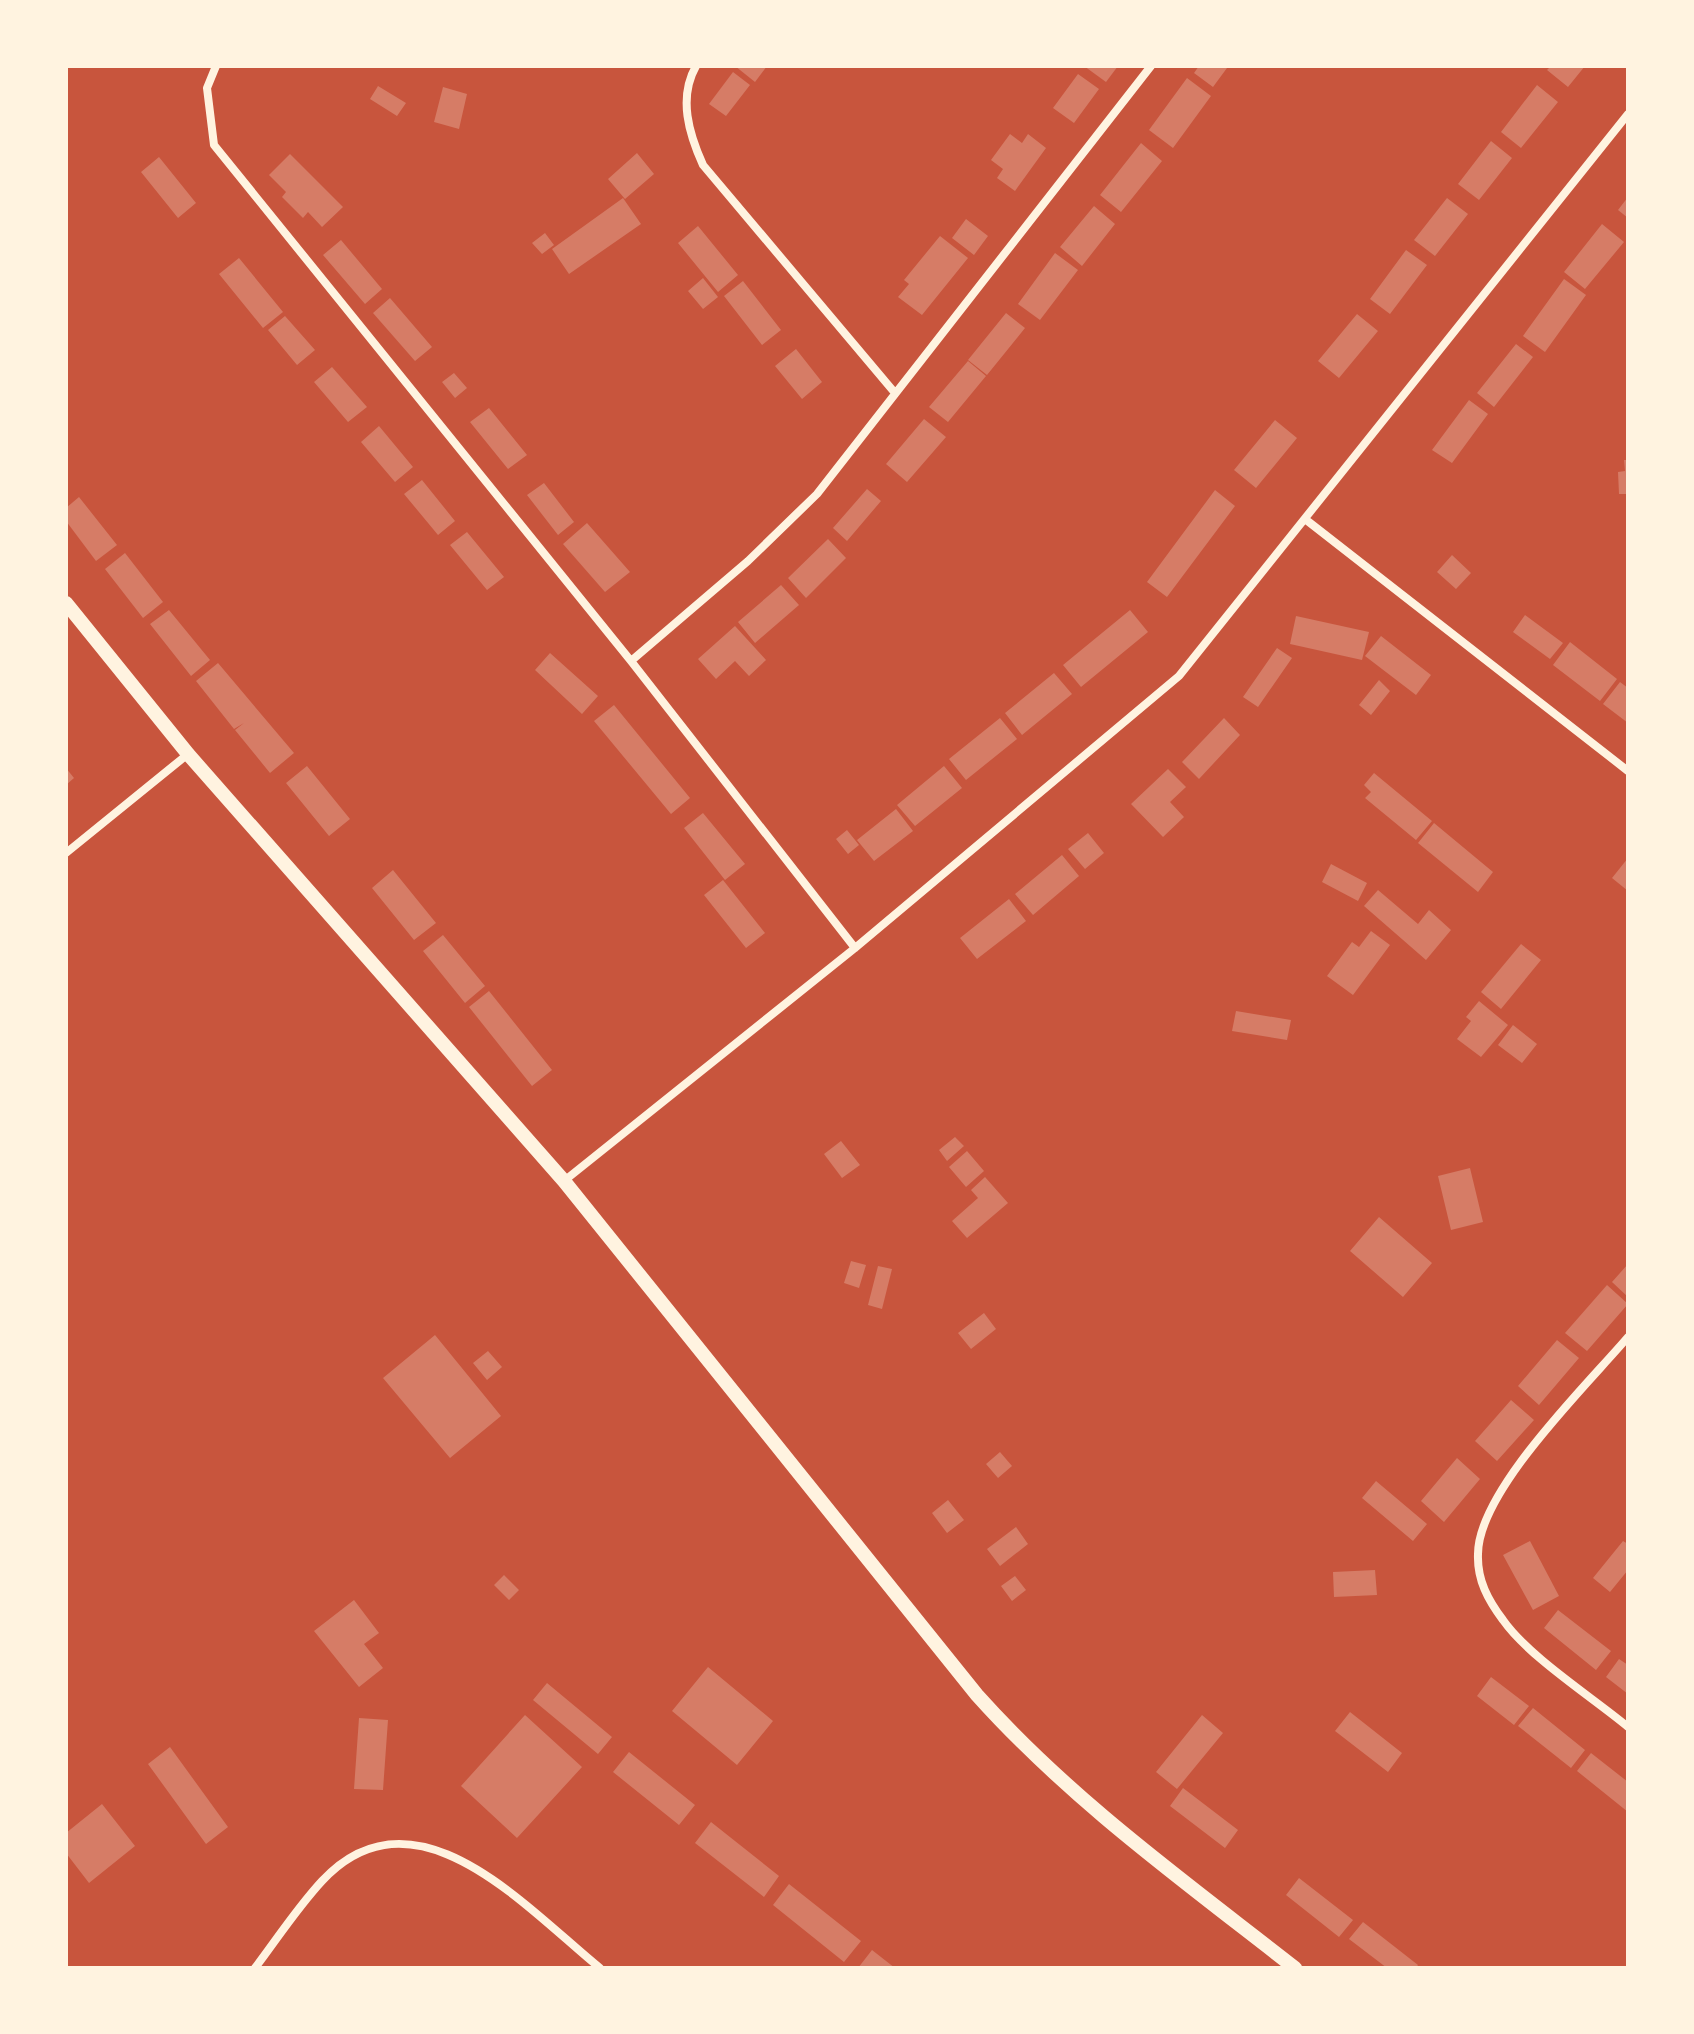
<svg xmlns="http://www.w3.org/2000/svg" width="1694" height="2034" viewBox="0 0 1694 2034" font-family="Helvetica,sans-serif">
  <style>
    .building { fill: #d67c66 }
    .lines { fill: none; stroke-linecap: round; stroke-linejoin: round }
    .minor { stroke: #fff3e0; stroke-width: 8 }
    .tertiary { stroke: #fff3e0; stroke-width: 14 }
  </style>
  <rect width="100%" height="100%" fill="#c8553d"/>
  <path class="building" d="M735 66H767L755 82Z
    M1084 66H1118L1106 82Z
    M1199 66H1224L1227 68 1213 87 1194 73Z
    M1551 66H1585L1568 87 1547 70Z
    M733 72 750 85 726 116 709 104Z
    M1078 74 1099 89 1074 123 1053 108Z
    M1187 78 1211 96 1173 148 1149 130Z
    M1537 85 1558 102 1521 148 1501 132Z
    M378 86 406 103 397 116 370 99Z
    M443 87 467 94 459 129 434 122Z
    M1010 134 1022 143 1028 134 1046 148 1015 191 997 178 1003 169 991 160Z
    M1491 141 1512 158 1479 200 1458 184Z
    M1141 143 1162 161 1121 212 1100 195Z
    M637 153 654 174 625 199 608 179Z
    M290 154 343 207 322 227 308 212 303 218 282 197 286 192 269 175Z
    M159 157 196 203 178 218 141 172Z
    M1628 197V218L1618 210Z
    M623 198 641 224 569 274 552 249Z
    M1447 198 1468 214 1435 256 1414 240Z
    M1094 206 1115 224 1082 266 1060 247Z
    M966 219 988 236 974 255 952 238Z
    M1602 224 1624 242 1585 289 1564 272Z
    M698 226 738 275 718 292 678 243Z
    M545 233 554 245 542 254 532 243Z
    M940 236 968 258 922 315 898 297 909 284 904 280Z
    M341 240 382 289 365 304 323 255Z
    M1406 250 1427 265 1390 314 1370 299Z
    M1055 253 1078 270 1040 320 1018 304Z
    M239 258 283 312 263 328 219 274Z
    M703 278 718 297 703 309 688 291Z
    M1564 279 1586 295 1545 352 1523 336Z
    M743 281 781 330 762 345 724 296Z
    M390 298 432 347 415 361 373 313Z
    M1006 313 1025 328 987 375 968 360Z
    M1357 314 1378 331 1339 378 1318 361Z
    M285 316 315 350 297 365 268 330Z
    M1516 344 1533 357 1494 407 1477 393Z
    M796 349 822 382 802 399 775 366Z
    M968 361 986 376 948 422 929 407Z
    M332 367 367 407 348 422 314 382Z
    M454 373 467 388 455 398 442 382Z
    M1469 400 1488 414 1452 463 1432 450Z
    M489 408 527 455 508 469 470 422Z
    M924 419 946 437 907 482 886 464Z
    M1275 420 1297 438 1256 488 1234 470Z
    M379 426 413 467 395 482 361 442Z
    M1624 460H1628V494H1619L1618 472 1625 471Z
    M422 480 455 521 438 535 404 494Z
    M544 483 574 522 558 535 527 495Z
    M867 489 881 501 847 541 833 528Z
    M1215 490 1235 506 1167 597 1147 582Z
    M79 497 117 545 96 561 66 521V508Z
    M587 523 630 572 605 592 563 544Z
    M467 532 504 577 487 590 450 545Z
    M828 539 846 558 806 598 788 578Z
    M125 553 163 602 143 618 105 569Z
    M1452 555 1471 573 1456 589 1437 572Z
    M781 585 799 605 755 643 738 622Z
    M169 610 210 660 191 676 150 624Z
    M1130 610 1148 632 1081 687 1063 665Z
    M1525 615 1563 643 1550 659 1513 632Z
    M1296 616 1369 632 1362 660 1290 644Z
    M735 626 766 660 749 676 735 661 716 679 698 659Z
    M1381 636 1431 675 1416 695 1365 656Z
    M1570 642 1617 679 1600 701 1553 665Z
    M1277 648 1292 658 1258 707 1243 697Z
    M550 653 598 696 582 714 535 670Z
    M218 663 294 753 270 773 235 730 244 723 234 729 196 681Z
    M1054 673 1072 694 1022 735 1005 713Z
    M1379 680 1390 691 1371 715 1359 705Z
    M1620 682 1628 688V723L1603 704Z
    M614 705 690 798 671 814 594 721Z
    M1000 718 1017 739 966 780 949 759Z
    M1224 718 1240 735 1199 779 1182 762Z
    M307 766 350 819 329 836 286 783Z
    M944 766 962 788 915 826 897 805Z
    M66 768 74 778 66 785Z
    M1168 769 1186 787 1170 802 1184 817 1163 837 1131 804Z
    M1374 773 1432 821 1416 840 1365 798 1371 792 1364 785Z
    M896 809 913 831 874 861 857 840Z
    M703 813 745 864 725 880 684 828Z
    M1434 823 1493 872 1478 892 1418 843Z
    M847 830 859 845 848 854 836 839Z
    M1088 833 1104 853 1085 869 1068 849Z
    M1062 855 1079 876 1033 915 1015 894Z
    M1628 858V891L1612 878Z
    M1331 864 1367 883 1358 901 1322 882Z
    M393 870 436 923 414 940 372 888Z
    M723 880 765 933 746 948 704 895Z
    M1378 890 1418 924 1429 910 1451 930 1426 960 1364 906Z
    M1009 899 1026 921 977 959 960 938Z
    M1371 931 1390 945 1353 995 1327 976 1352 942 1359 947Z
    M443 935 485 986 465 1003 423 951Z
    M1521 944 1541 960 1501 1009 1481 992Z
    M489 991 552 1070 532 1086 469 1007Z
    M1479 1001 1508 1025 1481 1057 1457 1039 1471 1021 1466 1017Z
    M1236 1011 1291 1020 1287 1040 1232 1031Z
    M1513 1025 1537 1044 1522 1063 1498 1045Z
    M955 1137 964 1146 947 1161 939 1150Z
    M841 1141 860 1165 842 1178 824 1154Z
    M967 1151 984 1171 966 1187 949 1167Z
    M1470 1168 1483 1222 1451 1230 1438 1176Z
    M985 1177 1008 1203 967 1238 952 1221 978 1198 971 1190Z
    M1379 1217 1432 1263 1403 1297 1350 1251Z
    M851 1261 866 1265 859 1288 844 1283Z
    M1628 1264V1297L1612 1282Z
    M878 1266 892 1269 882 1309 868 1305Z
    M1607 1285 1628 1304 1587 1351 1565 1333Z
    M984 1313 996 1329 971 1349 958 1333Z
    M435 1335 501 1416 450 1458 383 1378Z
    M1557 1340 1579 1358 1539 1405 1518 1386Z
    M488 1351 502 1367 487 1380 473 1363Z
    M1511 1400 1534 1420 1497 1461 1475 1441Z
    M1000 1452 1012 1466 998 1478 986 1464Z
    M1457 1458 1480 1479 1444 1522 1421 1501Z
    M1376 1481 1427 1524 1413 1541 1362 1498Z
    M948 1500 964 1520 947 1533 932 1513Z
    M1016 1527 1028 1544 1000 1566 987 1549Z
    M1530 1541 1559 1596 1533 1610 1503 1555Z
    M1623 1541 1628 1544V1570L1610 1592 1593 1578Z
    M1375 1570 1377 1595 1334 1597 1333 1572Z
    M504 1575 519 1590 509 1600 494 1585Z
    M1015 1576 1026 1590 1012 1601 1001 1586Z
    M354 1600 379 1633 364 1644 383 1668 359 1687 314 1631Z
    M1558 1610 1611 1651 1596 1670 1544 1628Z
    M1619 1659 1628 1665V1694L1606 1677Z
    M708 1667 773 1721 737 1765 672 1711Z
    M1491 1677 1529 1706 1514 1725 1477 1696Z
    M547 1683 612 1737 598 1754 533 1700Z
    M1533 1708 1585 1750 1571 1768 1518 1726Z
    M1350 1712 1402 1753 1388 1772 1335 1731Z
    M525 1715 582 1767 517 1838 461 1786Z
    M1202 1715 1223 1733 1177 1789 1156 1772Z
    M359 1718 388 1720 383 1790 354 1789Z
    M170 1747 228 1827 206 1844 148 1764Z
    M629 1752 695 1805 679 1825 613 1772Z
    M1591 1753 1628 1782V1812L1577 1771Z
    M1183 1788 1238 1830 1225 1848 1170 1806Z
    M102 1804 135 1846 89 1883 66 1853V1833Z
    M711 1822 779 1876 764 1897 695 1843Z
    M1299 1878 1353 1920 1339 1937 1286 1895Z
    M789 1884 861 1941 844 1962 773 1905Z
    M1363 1922 1418 1965 1416 1968H1387L1349 1939Z
    M872 1950 895 1968H858Z"/>
  <g class="lines">
    <path class="minor" d="M216 66 207 88 214 145 631 661 855 948
      M696 66C678 98 689 134 703 165L895 393
      M1305 519 1628 771
      M631 661 748 561 817 494 1151 66
      M66 853 188 754
      M564 1181 855 948 1179 676 1628 114
      M1628 1337C1587 1385 1478 1491 1478 1554 1477 1580 1488 1600 1503 1620 1529 1657 1592 1697 1628 1727
      M255 1968C277 1939 297 1908 322 1881 415 1781 526 1908 600 1968"/>
    <path class="tertiary" d="M66 603 188 754 564 1181 977 1695C1071 1800 1184 1881 1295 1968"/>
  </g>
  <rect width="1694" height="2034" fill="none" stroke="#fff3e0" stroke-width="136"/>
</svg>
